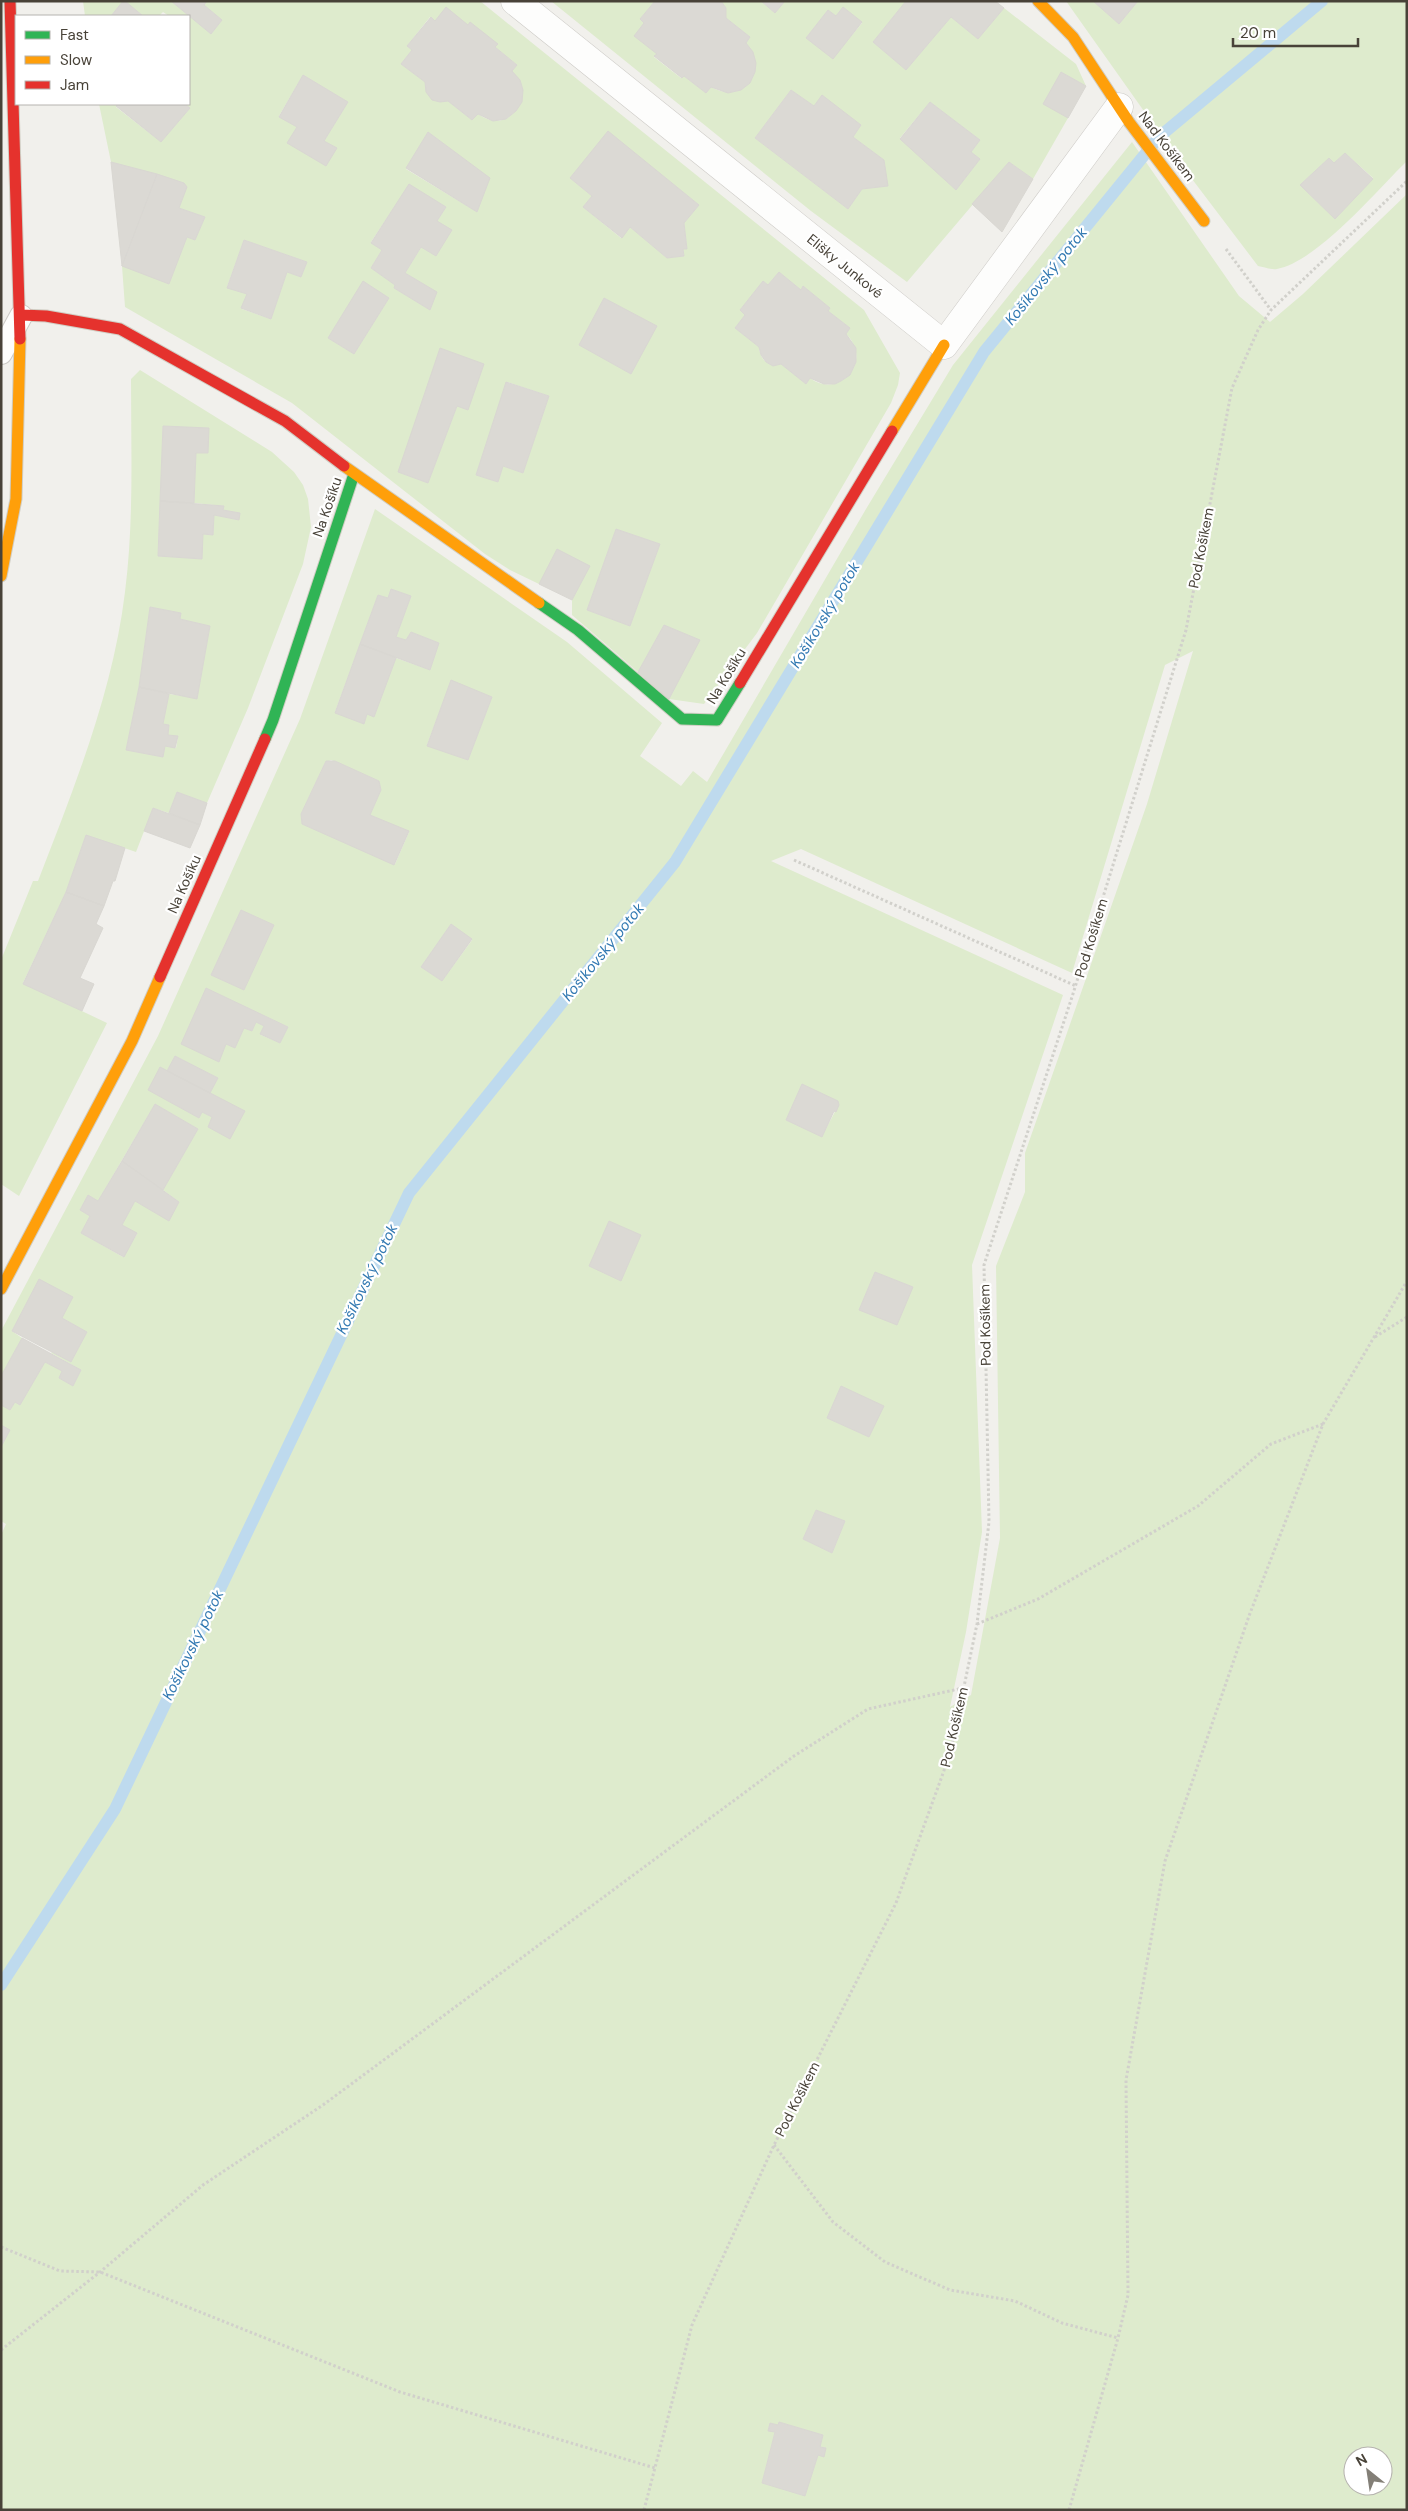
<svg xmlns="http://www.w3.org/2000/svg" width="1408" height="2511" viewBox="0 0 1408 2511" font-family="'DM Sans',sans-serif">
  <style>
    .green { fill: #deebcd; fill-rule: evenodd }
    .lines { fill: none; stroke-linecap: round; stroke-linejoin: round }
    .stream { stroke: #bedaee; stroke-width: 12 }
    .building { fill: #dbd9d4; stroke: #d9d7d2 }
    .lane-casing { stroke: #cdcbc7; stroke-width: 24 }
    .street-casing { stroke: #cdcbc7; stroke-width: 29 }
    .fast-casing { stroke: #d0cdc3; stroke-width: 13 }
    .slow-casing { stroke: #d0cdc3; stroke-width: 13 }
    .jam-casing { stroke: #d0cdc3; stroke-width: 13 }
    .path { stroke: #d1d0cb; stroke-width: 3; stroke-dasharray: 2.5 2.5; stroke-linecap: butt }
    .lane { stroke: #fdfdfc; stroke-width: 22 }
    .street { stroke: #fdfdfc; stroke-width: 28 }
    .fast { stroke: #30b455; stroke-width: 11 }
    .slow { stroke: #ff9f0a; stroke-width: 11 }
    .jam { stroke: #e5322d; stroke-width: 11 }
    .labels { text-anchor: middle; stroke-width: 4.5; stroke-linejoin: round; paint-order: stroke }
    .street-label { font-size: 14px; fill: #484238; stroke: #fff }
    .water-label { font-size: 15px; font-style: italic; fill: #3279b2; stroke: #fff }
  </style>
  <rect width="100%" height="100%" fill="#f1f0ec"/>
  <path class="green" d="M83 1H123L111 16H85Z
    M125 1H171L211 34 222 20 204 5 207 1H480L864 310 900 373 898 385 891 403 757 633 704 704 669 699 699 640 664 625 638 672 572 615V600L589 566 539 584 510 570 485 554 292 403 125 307 122 266 187 237 195 240 205 217 179 208 186 187 184 183 111 162 99 104H118L116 107 161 142 190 108 185 104H189V16H169L163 12 159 16H143ZM430 17 435 21 468 25 497 44 495 47 517 65 512 71C535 98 509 136 478 114L472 120 448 101C433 103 427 97 425 82L401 64 412 50 407 46ZM303 75 348 102 324 141 336 148 288 143 297 127 279 116ZM428 132 489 178 477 212 406 169ZM608 132 699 205 684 223 687 248 683 249 684 256 667 258 630 227 621 238 583 207 592 196 570 178ZM409 185 446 207 405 273 436 292 430 310 394 288 395 285 371 268 382 250 371 242ZM244 240 307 262 301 277 287 272 271 319 242 309 247 294 227 287ZM779 272 801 290 803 286 830 308 828 311 850 328 846 334C874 361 839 400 810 378L806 384 781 364C769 368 760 360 759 347L735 328 745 315 740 310 763 281 768 285ZM363 282 389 298 354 354 328 338ZM604 298 656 326 631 374 580 345ZM484 364 457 406 428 483 398 472ZM507 382 549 396 523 473 503 466 498 482 476 475ZM616 529 660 544 630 626 587 610Z
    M551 1H655L640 19 644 23 657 54 654 57 681 78 684 76 706 93 711 87C744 105 769 72 746 43L750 37 726 18V8L721 1H761L775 13 785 1H906L873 42 906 70 951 17 978 39 1004 8 1076 64 1086 86 1061 72 1068 118 1033 179 1009 162 907 282 811 211ZM843 7 862 23 833 58 806 38 828 10 836 16ZM791 90 814 106 822 96 861 125 853 137 884 160 887 186 862 189 848 209 755 138ZM930 102 980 140 971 152 980 159 956 190 900 138Z
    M1066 1H1093L1119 24 1138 1H1407V161C1376 191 1318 261 1277 269 1271 270 1264 267 1258 266L1192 179ZM1345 153 1373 178 1335 219 1300 185 1329 158 1334 163Z
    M1132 142 1239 296 1270 322 1303 294 1407 194V2510H1V1535L6 1524 1 1521V1447L10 1430 1 1425V1405L10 1410 15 1402 20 1405 45 1362 62 1371 59 1378 73 1386 81 1370 51 1353 52 1352 71 1362 87 1332 62 1318 39 1280 12 1331 22 1338 1 1376V1331L158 1036 300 719 375 509 567 642 662 723 640 756 681 786 693 771 707 782 866 509 953 365ZM391 589 411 596 396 637 406 640 411 632 439 643 430 670 396 658 374 716 367 714 364 724 335 712 378 595 388 598ZM1193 651 1147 804 1025 1153V1192L996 1266 1000 1538 971 1695 950 1707 966 1632 982 1532 972 1265 1063 995 771 861 801 849 1072 973 1165 665ZM451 681 492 697 468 760 427 745ZM331 760 379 781 381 790 370 815 409 832 395 864 302 824 301 814 325 763ZM241 910 273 925 244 990 211 975ZM451 924 472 940 442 981 421 967ZM206 989 288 1027 280 1043 261 1035 264 1026 256 1022 252 1031 244 1028 235 1048 226 1044 218 1062ZM175 1056 218 1078 210 1093 230 1138 208 1127 212 1117 202 1112 199 1118 149 1090 167 1071ZM802 1085 839 1104 822 1136 786 1120ZM155 1104 198 1129 163 1190 179 1202 169 1220 135 1201 122 1225 137 1234 123 1257 81 1233 90 1216 80 1210 88 1195 98 1201ZM875 1272 913 1287 859 1310ZM841 1387 869 1437 827 1418ZM816 1510 845 1521 832 1553 803 1539ZM779 2422 823 2435 820 2447 826 2448 818 2455 805 2495 762 2483 775 2432 768 2430 770 2423 778 2425ZM1353 2456H1383V2486H1353Z
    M140 370 272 452 294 472 303 485 308 499 311 527 303 564 248 708 207 803 177 792 169 813 153 808 136 852 86 835 66 892 23 983 107 1023 19 1196 1 1184V960L33 881H38C74 788 113 692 125 592 134 521 131 450 131 379ZM163 426 209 429 196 453 194 503 224 506 223 510 240 513 238 520 214 515 213 535 203 534 201 559 158 556ZM150 607 181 613 180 619 210 626 197 698 169 694 163 724 169 725 168 735 178 737 176 748 165 746 163 757 126 750 139 687Z"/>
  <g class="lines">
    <path class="stream" d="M1 1985 115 1809 409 1193 675 862 984 352 1159 137 1322 1"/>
  </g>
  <path class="building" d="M123 1H125L143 16H111Z
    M171 1H207L204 5 222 20 211 34Z
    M655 1H721L726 8V18L750 37 746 43 753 52 756 63 755 72 750 83 741 90 728 93 711 87 706 93 684 76 682 78 654 56 657 54 634 36 644 23 640 19Z
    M761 1H785L775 13Z
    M906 1H995L1004 8 978 39 951 17 906 70 873 42Z
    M1093 1H1138L1119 24Z
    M446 7 468 25 470 22 498 44 495 47 517 65 512 71 520 80 523 90 522 102 516 111 506 119 493 121 478 114 472 120 448 101 440 102 432 100 426 92 425 82 401 64 412 50 407 46 431 17 435 21Z
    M843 7 862 22 833 59 806 38 828 10 836 16Z
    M1061 72 1086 86 1068 118 1043 104Z
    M303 75 348 102 324 141 337 148 326 166 287 143 297 127 279 117Z
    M791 90 814 106 822 95 861 125 853 137 884 160 888 186 862 189 848 209 755 138Z
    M930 102 980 140 971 152 980 159 956 190 900 139Z
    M118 104H185L190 108 161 142 116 106Z
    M608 131 699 205 684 223 687 249H683L684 256 667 258 630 227 622 238 583 207 592 196 570 178Z
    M428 132 490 178 477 212 406 168Z
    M1345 153 1373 179 1335 219 1300 185 1329 158 1334 163Z
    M111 162 157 174 122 266Z
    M1009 162 1033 179 1002 232 972 204Z
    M157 174 184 183 187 187 179 208 205 217 195 240 187 237 169 284 122 266Z
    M409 184 446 207 437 221 452 230 436 256 421 247 405 273 437 292 430 310 394 288 395 285 371 268 382 250 371 243Z
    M244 240 307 262 301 277 287 272 271 319 241 308 247 294 227 288Z
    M779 272 801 290 803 286 830 308 828 311 850 328 846 334 856 348V362L850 375 841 381 835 384H824L810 378 806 384 781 364 773 366 766 362 761 355 759 347 735 328 745 315 740 310 763 281 768 285Z
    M363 281 389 298 354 354 328 338Z
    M604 298 657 326 631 374 579 345Z
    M440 348 484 364 468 410 457 406 428 483 398 472Z
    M506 382 549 396 523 473 503 466 498 482 476 475Z
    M163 426 209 428 208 453H196L194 503 160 501Z
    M160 501 224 506 223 510 240 513 239 520 214 515 213 535 203 534 202 559 158 556Z
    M616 529 660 544 630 626 587 610Z
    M557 549 590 566 572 600 539 584Z
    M391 589 411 596 396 637 406 640 411 632 439 643 430 670 360 644 378 595 388 598Z
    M150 607 181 613 180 619 210 626 197 699 139 687Z
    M664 625 700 640 669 699 638 672Z
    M360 644 396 658 374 717 367 714 364 724 335 713Z
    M451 680 492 697 468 760 427 746Z
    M139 687 169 694 163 724 169 725 168 735 178 736 175 748 165 746 163 757 126 750Z
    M326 761H335L379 781 381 790 370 815 409 831 394 865 302 824 301 814Z
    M177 792 207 803 200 825 169 813Z
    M153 808 200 825 190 848 144 831Z
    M86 835 125 848 115 881H113L104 906 66 892Z
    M66 892 104 906 96 924 103 928 80 978 94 984 82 1011 23 984Z
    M241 910 274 925 244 990 211 975Z
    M451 924 472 939 442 981 421 967Z
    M206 988 288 1027 280 1043 260 1034 264 1026 256 1022 252 1031 244 1028 235 1048 226 1044 219 1062 181 1044Z
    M175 1056 218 1078 210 1093 167 1071Z
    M160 1067 245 1111 230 1139 208 1127 212 1117 202 1112 199 1118 148 1090Z
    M802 1084 838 1101 839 1105 836 1112 834 1111 822 1137 786 1120Z
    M155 1104 198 1129 163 1190 122 1161Z
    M122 1161 179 1202 169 1221 135 1201 122 1225 137 1233 124 1257 81 1233 90 1216 80 1210 88 1195 98 1201Z
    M609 1221 641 1235 621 1281 589 1266Z
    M875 1272 913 1287 897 1325 859 1310Z
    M39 1279 73 1297 62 1318 87 1332 71 1362 12 1331Z
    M22 1338 81 1370 73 1386 59 1378 62 1371 45 1362 20 1405 15 1402 10 1410 1 1405V1376Z
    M841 1386 884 1406 869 1437 827 1418Z
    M1 1425 10 1430 1 1447Z
    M816 1510 845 1521 832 1553 803 1539Z
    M779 2422 823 2435 820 2447 826 2448 824 2457 818 2455 805 2496 762 2483 775 2432 768 2431 770 2423 778 2425Z"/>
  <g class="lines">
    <defs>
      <path id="lane" d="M1 353 21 316"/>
      <path id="street" d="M515 1 944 345 1119 107"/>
      <path id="fast" d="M539 603 578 630 682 719 717 720 740 683
        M265 739 273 720 354 474"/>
      <path id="slow" d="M1038 1 1073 37 1129 122 1204 221
        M892 431 944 345
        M344 466 539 603
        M1 576 16 499 20 339
        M1 1289 132 1041 160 977"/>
      <path id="jam" d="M10 1 20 339
        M21 315 46 316 120 329 285 421 344 466
        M740 683 892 431
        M160 977 265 739"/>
    </defs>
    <use href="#lane" class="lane-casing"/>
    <use href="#street" class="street-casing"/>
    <use href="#fast" class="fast-casing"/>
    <use href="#slow" class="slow-casing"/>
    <use href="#jam" class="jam-casing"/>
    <path class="path" d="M1226 249 1271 310
      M794 860 1076 986
      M1375 1337 1407 1317
      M977 1624 1038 1599 1198 1506 1271 1444 1323 1424
      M774 2145 833 2222 885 2262 950 2290 1015 2301 1062 2323 1118 2338
      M1 2247 60 2271 100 2272 400 2392 655 2468
      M1 2350 100 2272 203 2185 323 2105 794 1756 868 1709 963 1688
      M644 2510 692 2325 774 2145 896 1903 950 1754 977 1624 989 1522 984 1265 1072 997 1186 630 1232 388 1258 330 1271 310 1407 181
      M1069 2510 1118 2338 1128 2295 1126 2080 1165 1861 1249 1616 1323 1424 1407 1281"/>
    <use href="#lane" class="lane"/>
    <use href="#street" class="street"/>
    <use href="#fast" class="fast"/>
    <use href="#slow" class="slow"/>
    <use href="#jam" class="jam"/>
  </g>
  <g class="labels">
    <g class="street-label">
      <text transform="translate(1167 146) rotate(53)" y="5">Nad Košíkem</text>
      <text transform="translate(845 266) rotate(39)" y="5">Elišky Junkové</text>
      <text transform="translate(327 507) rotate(-71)" y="5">Na Košíku</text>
      <text transform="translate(1201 548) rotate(-79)" y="5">Pod Košíkem</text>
      <text transform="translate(726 676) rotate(-59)" y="5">Na Košíku</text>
      <text transform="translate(184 884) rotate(-66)" y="5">Na Košíku</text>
      <text transform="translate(1091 938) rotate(-73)" y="5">Pod Košíkem</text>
      <text transform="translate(985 1325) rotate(-91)" y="5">Pod Košíkem</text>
      <text transform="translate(954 1727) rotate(-77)" y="5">Pod Košíkem</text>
      <text transform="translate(797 2099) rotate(-63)" y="5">Pod Košíkem</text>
    </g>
    <g class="water-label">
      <text transform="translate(1046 276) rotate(-51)" y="5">Košíkovský potok</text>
      <text transform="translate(825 615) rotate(-59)" y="5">Košíkovský potok</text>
      <text transform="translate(603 952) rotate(-51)" y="5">Košíkovský potok</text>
      <text transform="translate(367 1279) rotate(-64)" y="5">Košíkovský potok</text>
      <text transform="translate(193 1645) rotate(-64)" y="5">Košíkovský potok</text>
    </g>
  </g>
  <rect width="1408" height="2511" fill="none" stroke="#484238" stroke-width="5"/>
  <rect x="15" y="15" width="175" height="90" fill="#ffffff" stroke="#b6b3af"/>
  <rect x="25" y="31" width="25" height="8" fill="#30b455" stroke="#b6b3af"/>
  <text x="60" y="40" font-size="15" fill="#484238">Fast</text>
  <rect x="25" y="56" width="25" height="8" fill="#ff9f0a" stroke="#b6b3af"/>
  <text x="60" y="65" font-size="15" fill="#484238">Slow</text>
  <rect x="25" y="81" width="25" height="8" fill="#e5322d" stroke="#b6b3af"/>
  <text x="60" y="90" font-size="15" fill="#484238">Jam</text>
  <g transform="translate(1368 2471) rotate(330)"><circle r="24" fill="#ffffff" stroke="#b6b3af"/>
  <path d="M0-4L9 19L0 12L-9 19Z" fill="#837f77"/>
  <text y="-8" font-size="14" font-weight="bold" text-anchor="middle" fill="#484238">N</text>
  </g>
  <path d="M1233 38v8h125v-8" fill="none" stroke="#484238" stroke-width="2.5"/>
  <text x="1240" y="38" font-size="15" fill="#484238" stroke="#ffffff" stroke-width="4" paint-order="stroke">20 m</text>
</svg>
